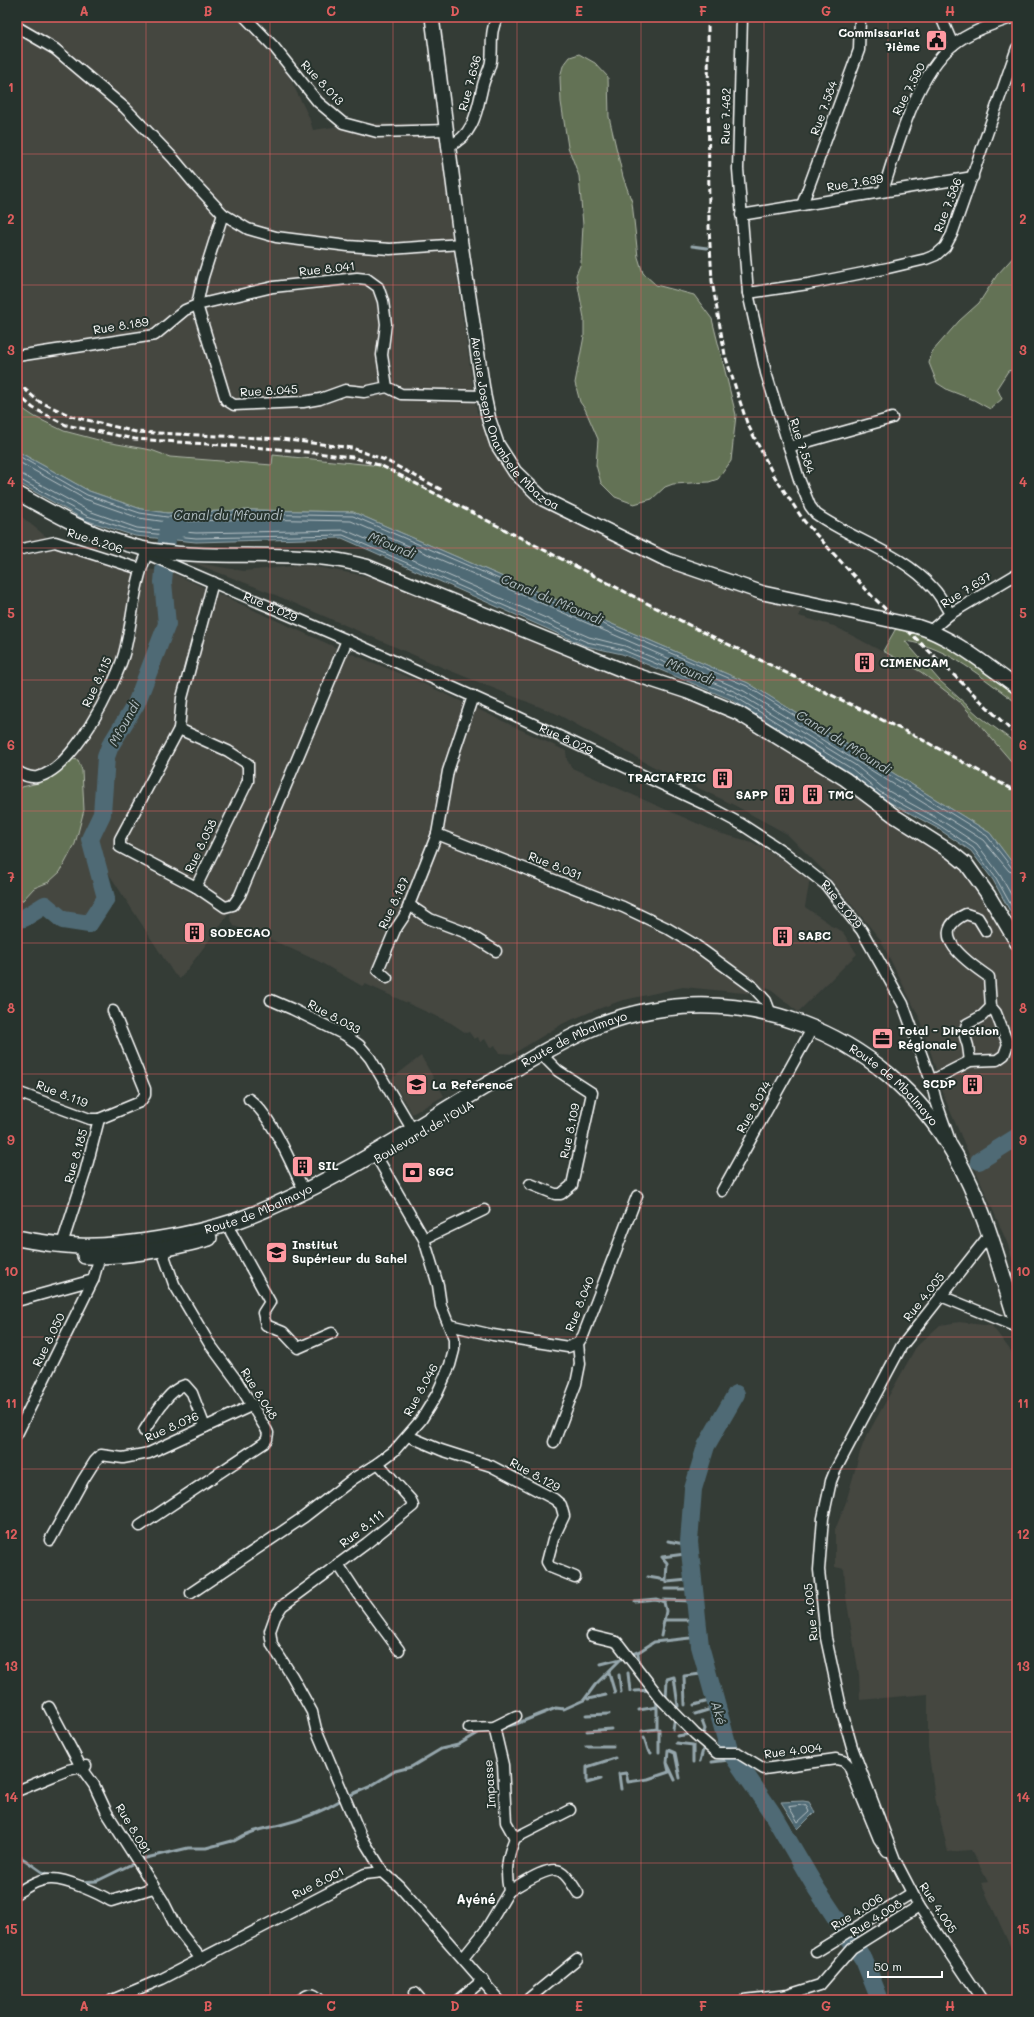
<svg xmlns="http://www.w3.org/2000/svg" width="1034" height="2017" viewBox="0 0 1034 2017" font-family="Mali,sans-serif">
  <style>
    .built { fill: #444640 }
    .green { fill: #637254; stroke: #b1b8aa }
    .water { fill: #4f6a74; stroke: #95a6ac }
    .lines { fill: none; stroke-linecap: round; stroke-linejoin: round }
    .shore { stroke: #b9c3c7; stroke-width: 1 }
    .stream { stroke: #95a6ac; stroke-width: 3 }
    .river { stroke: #4f6a74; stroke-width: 18 }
    .minor-casing { stroke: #fff; stroke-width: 13 }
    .major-casing { stroke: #fff; stroke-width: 16 }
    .highway-casing { stroke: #fff; stroke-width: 18 }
    .minor { stroke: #26332d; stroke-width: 10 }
    .major { stroke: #26332d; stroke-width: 13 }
    .highway { stroke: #26332d; stroke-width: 15 }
    .rail { stroke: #fff; stroke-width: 3; stroke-dasharray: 6 3; stroke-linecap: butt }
    .major-bridge-casing { stroke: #fff; stroke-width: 16; stroke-linecap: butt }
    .major-bridge { stroke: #26332d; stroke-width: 13 }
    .grid { fill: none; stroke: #e05e5e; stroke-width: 1; stroke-opacity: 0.55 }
    .labels { text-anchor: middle; stroke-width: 4; stroke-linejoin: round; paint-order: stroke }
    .poi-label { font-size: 12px; font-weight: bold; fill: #fff; stroke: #26332d; text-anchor: start }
    .street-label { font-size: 12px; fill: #fff; stroke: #26332d }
    .water-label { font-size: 13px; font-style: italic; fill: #b0bcc0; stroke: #26332d }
    .neighbourhood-label { font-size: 13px; font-weight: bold; fill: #fff; stroke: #26332d }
    .neatline { fill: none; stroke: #e05e5e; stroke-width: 1.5 }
    .grid-label { font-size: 13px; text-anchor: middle; font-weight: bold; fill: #e05e5e }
  </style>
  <rect width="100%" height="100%" fill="#343c36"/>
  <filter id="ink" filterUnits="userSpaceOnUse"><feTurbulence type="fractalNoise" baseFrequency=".025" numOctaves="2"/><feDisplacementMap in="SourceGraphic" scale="8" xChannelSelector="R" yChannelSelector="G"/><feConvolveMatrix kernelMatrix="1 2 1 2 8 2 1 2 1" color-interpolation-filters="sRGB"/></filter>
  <g filter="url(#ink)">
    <path class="built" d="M17 17H238L278 54 309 117 313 130 360 123 438 124 460 300 477 412 518 480 514 486 612 536 614 543 639 555 646 553 758 596 802 608 799 616 834 626 921 672 961 703 1017 768V792L921 739 691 626 414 481 356 464 298 456 273 455 272 465 170 457 151 450 106 442 64 431 35 417 17 405Z
      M17 513 54 543 115 565 170 572 335 647 416 680 566 751 567 760 572 768 719 833 752 842 787 862 810 879 805 907 830 924 829 925 842 931 857 954 798 1012 767 987 759 998 754 994 683 987 620 1001 593 1011 564 1023 513 1054 499 1053 495 1045 490 1048 485 1039 480 1042 478 1037 474 1039 469 1032 466 1033 451 1023 372 987 365 984 362 986 318 961 263 936 234 926 230 918 231 911 180 979 174 974 94 851 106 898 89 924 63 920 45 905 24 918 17 919Z
      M191 562 244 571 306 565 377 578 583 663 725 712 835 780 964 868 985 898 1017 955V1275L1008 1245 945 1099 921 1021 880 939 822 869 787 834 734 805 652 766 557 714 446 669 266 591Z
      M421 1056 444 1096 412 1114 391 1079Z
      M959 1322 992 1326 1011 1351 1017 1366V1961L981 1883 988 1882 971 1850 948 1852 935 1797 928 1748V1694L860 1700 859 1675 846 1597 844 1569 835 1567V1530L846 1502 860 1452 865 1439 916 1347 940 1325Z"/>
    <path class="green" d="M579 54 595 63 608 77 609 117 623 177 632 202 638 257 643 273 656 285 694 295 712 319 736 415 731 461 718 479 709 482 673 484 665 487 652 499 634 504 615 497 601 483 596 465 598 439 585 409 580 402 575 383 584 336V318L576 275 581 263 583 225 579 176 568 147 561 102 560 77 563 66 570 57Z
      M1017 253V369L1008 371 997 388 1002 399 990 409 974 400 948 390 937 383 929 363 932 352 959 321 979 303 997 275Z
      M17 405 35 417 64 431 106 442 151 450 170 457 272 465 273 455 382 466 691 626 921 739 1017 792V869L990 833 748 683 353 512 252 510 167 513 141 509 89 491 17 451Z
      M899 623 916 626 1017 687V703C982 678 949 647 905 641L939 680 979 716 1017 744V768L961 703 921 672 883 651Z
      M73 759 78 760 82 770 84 810 75 844 60 872 49 882 34 888 23 900 17 902V793L22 787 42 782Z"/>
    <path class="water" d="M17 451 89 491 141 509 167 513 252 510 353 512 748 683 990 833 1017 869V924L993 880 971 851 937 828 878 796 850 773 732 700 622 654 586 646 342 538 196 542 135 536 85 520 17 482Z
      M803 1801 809 1802 815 1812 798 1829 781 1802Z"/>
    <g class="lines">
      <path class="shore" d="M17 455 87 495 140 513 167 517 252 514 353 516 747 686 987 836 1012 868 1017 869
        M17 461 85 499 139 518 167 522 253 519 351 521 744 691 983 840 1009 871 1017 874
        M17 473 23 475 89 511 137 528 196 533 345 530 589 637 625 646 736 692 855 765 883 788 942 821 977 844 1000 875 1017 905
        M17 478 87 516 136 532 196 538 343 535 587 642 623 650 734 696 852 769 880 792 939 825 973 848 996 878 1017 916
        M806 1805 809 1812 798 1822 789 1807Z"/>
      <path class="stream" d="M692 246 707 248
        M668 1541 684 1544
        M662 1557 685 1554
        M648 1577 666 1580 667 1563 662 1557
        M667 1582 688 1580
        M665 1589H689
        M663 1600 691 1601
        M635 1601 656 1599 664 1602 666 1611 661 1636
        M664 1620H693
        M638 1654 640 1667
        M601 1664 621 1659
        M609 1673 615 1693
        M628 1673 630 1691
        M619 1675 621 1692
        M635 1691 651 1690
        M588 1699 606 1695
        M666 1701 667 1679 674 1677 678 1706
        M685 1705 684 1676 701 1674
        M694 1705 709 1701
        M639 1710 657 1707 656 1697
        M695 1714 711 1709
        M586 1715 609 1714
        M504 1727 516 1724 556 1708 564 1709 584 1700 595 1685 621 1659 640 1651 654 1642 690 1638 697 1636
        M673 1729 675 1717
        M587 1731 611 1729
        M642 1731 657 1729V1708
        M677 1736 691 1734
        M644 1737 648 1750 651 1753
        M702 1737 705 1729 702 1721
        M676 1743 693 1745V1762
        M586 1746H613
        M659 1752V1729
        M700 1761 704 1746
        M712 1762 729 1760
        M601 1779 587 1783V1767L615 1758
        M675 1780 667 1763 668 1750 675 1753 680 1778
        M621 1789 619 1774 626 1773 628 1782 648 1779 669 1772 667 1763
        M348 1796 369 1787 395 1771 411 1767 441 1749 458 1745 480 1732
        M234 1841C249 1831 263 1829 280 1825 301 1820 325 1810 343 1799
        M17 1855 25 1860
        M142 1859 188 1848H206L232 1841
        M25 1860 42 1872 52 1875
        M78 1882 97 1881 136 1862"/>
      <path class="river" d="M17 919 24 918 45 905 63 920 89 924 106 898 90 839 102 814 106 757 110 746 136 704 167 624 163 582 168 528H181
        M979 1161 1017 1137
        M736 1394 706 1446 693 1489 689 1542 700 1646 729 1750 772 1813 816 1888 864 1960 880 2000"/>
      <defs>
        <g id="minor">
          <path d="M245 17 274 47 318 102 343 123 377 132 447 130"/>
          <path d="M742 17 738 169 748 293 766 373 799 479 810 506 816 514C853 540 902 553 933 588 940 595 945 605 950 614"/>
          <path d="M941 17 953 45"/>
          <path d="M17 27 55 49 125 108 173 158 193 182 223 214 248 229 276 237 348 246 390 249 461 244"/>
          <path d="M449 146C475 135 477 109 483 85 485 77 490 69 491 61 493 46 489 30 498 17"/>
          <path d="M883 191C897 147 916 75 953 45 970 31 994 24 1014 17"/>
          <path d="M802 205 859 50 860 17"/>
          <path d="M741 215 973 177"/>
          <path d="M748 293 808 284 888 268 926 259 936 255 945 247 952 234 1017 48"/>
          <path d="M17 356 155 335 185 310 197 305 203 277 223 214"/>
          <path d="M387 387 364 392 345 390 320 399 303 402 234 405 226 400 197 305 273 287 357 278 367 279 378 287 383 301 386 324 382 355 387 387 401 394 484 396"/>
          <path d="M789 447 892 418"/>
          <path id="s1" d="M142 548 147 554 347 640 514 715 704 804 741 824 784 852 826 885 862 931 903 1004 931 1081 936 1101 950 1141"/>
          <path d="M17 550 55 542 140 569"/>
          <path d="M213 582 182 698 179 729 228 751 248 764V781L196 887 225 907 233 905 240 895 347 640"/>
          <path d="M930 631 950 614 1017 574"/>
          <path d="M473 696 448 771 437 834 623 907 667 928 694 944 753 987 766 1001 771 1014"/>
          <path d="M179 729 120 839V847L196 887"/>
          <path d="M17 771C23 775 29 778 37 777 72 771 115 686 124 654 133 621 133 586 147 554"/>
          <path d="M409 905 430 919 467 933 496 951"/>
          <path d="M387 978 378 970 395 930 405 915 437 834"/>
          <path d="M271 1000 292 1009 345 1035 359 1045 370 1058 412 1129"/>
          <path d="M970 1061 968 1046 964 1033 967 1024 982 1016 991 1007"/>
          <path d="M931 1081 970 1061 997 1060 1004 1055 1008 1044 996 1013 991 1007 989 977C967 962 925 933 966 914L978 918 986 931"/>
          <path d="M17 1092 90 1119H99"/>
          <path d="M249 1099C272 1115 291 1165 305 1192"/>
          <path d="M530 1184 555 1194H561L572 1185 592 1093 558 1071 547 1060"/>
          <path d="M722 1191 808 1036"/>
          <path d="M231 1232 270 1302 263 1313 266 1325 283 1332 298 1348 332 1333"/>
          <path d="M424 1239 484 1210"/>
          <path d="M62 1244 85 1173 99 1119 140 1102 145 1095V1089L113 1011"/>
          <path d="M941 1296 1017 1327"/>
          <path d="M17 1301 93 1280 100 1256"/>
          <path d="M449 1325 493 1335 568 1347 578 1343 583 1336 637 1196"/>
          <path d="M144 1431C153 1417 169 1389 185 1385L192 1393 205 1427"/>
          <path d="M17 1434 93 1280"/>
          <path d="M408 1436 441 1450 491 1466 554 1499 561 1505 564 1516 553 1539 547 1562 550 1567 575 1577"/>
          <path d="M554 1442 576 1384 580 1364 578 1343"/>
          <path d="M378 1463 411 1500 413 1506 367 1543 282 1606 275 1617 270 1631 272 1645 292 1676 312 1712 316 1729 361 1836 383 1872"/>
          <path d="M140 1526 264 1443 267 1439 268 1433 266 1429 237 1381 209 1343 174 1284 162 1250"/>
          <path d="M50 1540 83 1480 95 1461 101 1455 123 1458 149 1453 253 1405"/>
          <path d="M338 1564 357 1593 399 1650"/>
          <path d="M191 1593 304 1517 353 1479 378 1463 394 1451 421 1420 437 1394 450 1365 454 1350V1338L441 1306 438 1285 424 1239 374 1152"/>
          <path d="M592 1636 617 1642 660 1698 695 1734 717 1753H738L764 1769 836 1759 844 1761 849 1766 879 1839 887 1851"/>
          <path d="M49 1707 81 1767 94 1785 107 1813 163 1901 176 1927 201 1959"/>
          <path d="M494 1727 503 1765 506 1822 515 1838"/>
          <path d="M469 1728 494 1727 516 1716"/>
          <path d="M17 1791 68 1770 86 1766"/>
          <path d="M509 1891C520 1885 548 1865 560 1871 568 1875 573 1886 578 1893"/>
          <path d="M17 1893C27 1887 39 1878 52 1879 67 1879 98 1893 111 1901L153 1888"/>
          <path d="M816 1952 912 1893"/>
          <path d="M464 1957 485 1931 509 1891C505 1871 507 1857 515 1838L570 1810"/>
          <path d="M415 1993 421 2000"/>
          <path d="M112 2000 162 1979 365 1874 383 1872 399 1886 499 2000"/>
          <path d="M300 2000C309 1993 313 1992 320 2000"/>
          <path d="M459 2000 483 1980"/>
          <path d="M527 2000 577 1959"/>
          <path d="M744 2000 788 1995 820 1985 852 1948 919 1906"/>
          <path d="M982 2000 919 1906 895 1860 852 1747 842 1712 826 1638 819 1570 823 1518 831 1481 835 1471 901 1347 990 1234"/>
        </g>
        <g id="major">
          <path id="s2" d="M432 17 461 244 484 396 489 420 497 444 515 472 543 499 667 560 763 593 861 614"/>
          <path d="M17 493C56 515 96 538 141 548 200 560 262 552 322 558 337 559 352 563 366 566L627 672 688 692 738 713 845 779 896 817 951 852 967 865 989 896 1017 943"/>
          <path d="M916 626C953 637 986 665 1017 687"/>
        </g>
        <g id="highway">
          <path id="s3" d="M17 1238C37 1242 58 1245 78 1246 122 1248 194 1235 236 1221 322 1190 402 1136 480 1089 518 1067 558 1042 599 1025 734 973 884 1030 955 1155 985 1207 999 1266 1017 1322"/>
          <path d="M85 1256C127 1257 168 1249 209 1238"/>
        </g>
      </defs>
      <use href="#minor" class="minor-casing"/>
      <use href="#major" class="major-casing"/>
      <use href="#highway" class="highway-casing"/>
      <use href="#minor" class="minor"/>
      <use href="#major" class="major"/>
      <use href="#highway" class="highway"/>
      <path class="rail" d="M708 17 709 227 712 281 725 355 747 423 773 474 804 521 872 596 1017 736
        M17 382 38 401 71 416 136 432 281 439 352 448 385 460 442 490
        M17 394 33 408 66 425 135 439 278 449 352 457 382 466 691 626 921 739 1017 792"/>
      <defs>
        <path id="major-bridge" d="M861 614 916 626"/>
      </defs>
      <use href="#major-bridge" class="major-bridge-casing"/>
      <use href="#major-bridge" class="major-bridge"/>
    </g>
  </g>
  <path class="grid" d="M146 17V2000M270 17V2000M393 17V2000M517 17V2000M641 17V2000M764 17V2000M888 17V2000M17 154H1017M17 285H1017M17 417H1017M17 548H1017M17 680H1017M17 811H1017M17 943H1017M17 1074H1017M17 1206H1017M17 1337H1017M17 1469H1017M17 1600H1017M17 1732H1017M17 1863H1017"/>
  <defs>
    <symbol id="civic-square" viewBox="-11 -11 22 22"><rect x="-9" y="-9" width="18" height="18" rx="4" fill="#ff9aa2" stroke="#26332d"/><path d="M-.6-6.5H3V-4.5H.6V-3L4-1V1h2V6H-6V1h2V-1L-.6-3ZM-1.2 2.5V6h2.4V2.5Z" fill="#111"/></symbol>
    <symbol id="building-square" viewBox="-11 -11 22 22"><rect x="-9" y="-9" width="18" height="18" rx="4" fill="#ff9aa2" stroke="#26332d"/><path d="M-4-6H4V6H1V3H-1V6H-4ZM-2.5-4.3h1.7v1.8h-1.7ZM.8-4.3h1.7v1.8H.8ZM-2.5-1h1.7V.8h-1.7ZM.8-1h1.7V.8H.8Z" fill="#111"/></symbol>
    <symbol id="office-square" viewBox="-11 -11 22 22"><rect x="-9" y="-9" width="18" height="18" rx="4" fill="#ff9aa2" stroke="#26332d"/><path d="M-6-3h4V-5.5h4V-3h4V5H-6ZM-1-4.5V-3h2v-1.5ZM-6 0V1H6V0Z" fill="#111"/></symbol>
    <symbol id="school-square" viewBox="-11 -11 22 22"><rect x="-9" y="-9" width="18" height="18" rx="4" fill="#ff9aa2" stroke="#26332d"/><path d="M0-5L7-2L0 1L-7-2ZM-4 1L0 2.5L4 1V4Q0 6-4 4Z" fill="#111"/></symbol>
    <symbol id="bank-square" viewBox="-11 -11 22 22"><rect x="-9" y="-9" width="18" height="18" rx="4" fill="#ff9aa2" stroke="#26332d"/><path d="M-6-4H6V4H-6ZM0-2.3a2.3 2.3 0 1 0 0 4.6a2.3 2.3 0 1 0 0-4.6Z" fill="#111"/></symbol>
  </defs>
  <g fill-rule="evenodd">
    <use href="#civic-square" x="924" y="28" width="25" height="25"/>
    <use href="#building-square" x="852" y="650" width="25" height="25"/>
    <use href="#building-square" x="710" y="766" width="25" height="25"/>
    <use href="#building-square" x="772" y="782" width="25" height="25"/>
    <use href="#building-square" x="800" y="782" width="25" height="25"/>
    <use href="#building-square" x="182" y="920" width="25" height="25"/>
    <use href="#building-square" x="770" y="924" width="25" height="25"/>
    <use href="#office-square" x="870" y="1026" width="25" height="25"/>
    <use href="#building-square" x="960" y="1072" width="25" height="25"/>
    <use href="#school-square" x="404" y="1072" width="25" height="25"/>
    <use href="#building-square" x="290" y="1154" width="25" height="25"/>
    <use href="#bank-square" x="400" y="1160" width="25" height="25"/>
    <use href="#school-square" x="264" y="1240" width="25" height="25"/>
  </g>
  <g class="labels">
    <g class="poi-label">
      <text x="920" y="37" text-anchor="end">Commissariat<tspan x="920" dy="14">7ième</tspan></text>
      <text x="880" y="667">CIMENCAM</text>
      <text x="706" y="782" text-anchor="end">TRACTAFRIC</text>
      <text x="768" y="799" text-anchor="end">SAPP</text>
      <text x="828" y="799">TMC</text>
      <text x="210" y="937">SODECAO</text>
      <text x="798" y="940">SABC</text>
      <text x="898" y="1035">Total - Direction<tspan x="898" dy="14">Régionale</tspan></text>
      <text x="956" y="1088" text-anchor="end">SCDP</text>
      <text x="432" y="1089">La Reference</text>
      <text x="318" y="1170">SIL</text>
      <text x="428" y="1176">SGC</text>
      <text x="292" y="1249">Institut<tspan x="292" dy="14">Supérieur du Sahel</tspan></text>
    </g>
    <g class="street-label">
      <text transform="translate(322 83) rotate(47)" y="4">Rue 8.013</text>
      <text transform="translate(470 83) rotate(-75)" y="4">Rue 7.636</text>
      <text transform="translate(909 89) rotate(-63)" y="4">Rue 7.590</text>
      <text transform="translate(824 108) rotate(-70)" y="4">Rue 7.584</text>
      <text transform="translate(726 116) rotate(-89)" y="4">Rue 7.482</text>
      <text transform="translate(855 183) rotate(-9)" y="4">Rue 7.639</text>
      <text transform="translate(948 205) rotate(-69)" y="4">Rue 7.586</text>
      <text transform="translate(327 269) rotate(-6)" y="4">Rue 8.041</text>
      <text transform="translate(121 326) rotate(-9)" y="4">Rue 8.189</text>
      <text transform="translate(269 391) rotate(-3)" y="4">Rue 8.045</text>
      <text dy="4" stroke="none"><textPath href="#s2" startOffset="422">Avenue Joseph Onambele Mbazoa</textPath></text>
      <text transform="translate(802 446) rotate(72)" y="4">Rue 7.584</text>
      <text transform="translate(95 541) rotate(18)" y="4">Rue 8.206</text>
      <text transform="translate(966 590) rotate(-32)" y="4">Rue 7.637</text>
      <text dy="4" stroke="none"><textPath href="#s1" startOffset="142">Rue 8.029</textPath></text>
      <text transform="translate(97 682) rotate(-65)" y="4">Rue 8.115</text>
      <text dy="4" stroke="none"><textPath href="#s1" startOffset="466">Rue 8.029</textPath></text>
      <text transform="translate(201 846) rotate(-64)" y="4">Rue 8.058</text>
      <text transform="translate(555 866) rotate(22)" y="4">Rue 8.031</text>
      <text transform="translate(394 903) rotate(-65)" y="4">Rue 8.187</text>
      <text dy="4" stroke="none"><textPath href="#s1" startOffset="790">Rue 8.029</textPath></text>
      <text transform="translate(334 1017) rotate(29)" y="4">Rue 8.033</text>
      <text dy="4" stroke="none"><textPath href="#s3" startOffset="607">Route de Mbalmayo</textPath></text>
      <text dy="4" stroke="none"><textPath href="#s3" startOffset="954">Route de Mbalmayo</textPath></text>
      <text transform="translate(62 1094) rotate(21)" y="4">Rue 8.119</text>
      <text transform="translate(754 1107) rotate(-61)" y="4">Rue 8.074</text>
      <text transform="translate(570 1131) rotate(-78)" y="4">Rue 8.109</text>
      <text transform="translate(424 1132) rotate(-30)" y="4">Boulevard de l'OUA</text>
      <text transform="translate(76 1156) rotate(-74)" y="4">Rue 8.185</text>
      <text dy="4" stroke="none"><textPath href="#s3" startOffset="247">Route de Mbalmayo</textPath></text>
      <text transform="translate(924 1297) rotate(-52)" y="4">Rue 4.005</text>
      <text transform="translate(580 1304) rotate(-68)" y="4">Rue 8.040</text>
      <text transform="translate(49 1340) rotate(-64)" y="4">Rue 8.050</text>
      <text transform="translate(421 1390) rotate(-61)" y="4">Rue 8.046</text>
      <text transform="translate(259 1394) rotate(58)" y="4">Rue 8.048</text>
      <text transform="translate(172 1427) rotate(-24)" y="4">Rue 8.076</text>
      <text transform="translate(535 1475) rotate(29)" y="4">Rue 8.129</text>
      <text transform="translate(362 1529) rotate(-38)" y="4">Rue 8.111</text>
      <text transform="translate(811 1612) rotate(-96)" y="4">Rue 4.005</text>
      <text transform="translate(793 1751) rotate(-7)" y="4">Rue 4.004</text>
      <text transform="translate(490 1784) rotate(-94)" y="4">Impasse</text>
      <text transform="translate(133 1829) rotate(59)" y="4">Rue 8.091</text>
      <text transform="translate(318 1883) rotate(-27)" y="4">Rue 8.001</text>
      <text transform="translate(938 1908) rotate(57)" y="4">Rue 4.005</text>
      <text transform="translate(857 1912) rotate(-32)" y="4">Rue 4.006</text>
      <text transform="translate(876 1918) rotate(-32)" y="4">Rue 4.008</text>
    </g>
    <g class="water-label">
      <text x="228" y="520">Canal du Mfoundi</text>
      <text transform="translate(392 545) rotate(23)" y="5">Mfoundi</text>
      <text transform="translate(552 599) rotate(23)" y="5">Canal du Mfoundi</text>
      <text transform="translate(690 671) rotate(23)" y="5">Mfoundi</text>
      <text transform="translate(124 723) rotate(-61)" y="5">Mfoundi</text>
      <text transform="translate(844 742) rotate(32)" y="5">Canal du Mfoundi</text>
      <text transform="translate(719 1713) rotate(75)" y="5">Aké</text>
    </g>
    <g class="neighbourhood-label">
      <text x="476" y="1904">Ayéné</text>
    </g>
  </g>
  <rect width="1034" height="2017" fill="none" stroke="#26332d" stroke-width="44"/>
  <path d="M868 1971v6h74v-6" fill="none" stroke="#ffffff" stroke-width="2"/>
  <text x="874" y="1971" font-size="12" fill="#ffffff" stroke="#26332d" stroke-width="3" paint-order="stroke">50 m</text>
  <rect x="22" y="22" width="990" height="1973" class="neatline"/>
  <g class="grid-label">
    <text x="84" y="16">A</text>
    <text x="208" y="16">B</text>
    <text x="331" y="16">C</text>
    <text x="455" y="16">D</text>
    <text x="579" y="16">E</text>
    <text x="703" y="16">F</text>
    <text x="826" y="16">G</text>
    <text x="950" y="16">H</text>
    <text x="11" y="92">1</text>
    <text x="1023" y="92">1</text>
    <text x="11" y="224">2</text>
    <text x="1023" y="224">2</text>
    <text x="11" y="355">3</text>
    <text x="1023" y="355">3</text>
    <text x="11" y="487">4</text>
    <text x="1023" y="487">4</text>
    <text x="11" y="618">5</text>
    <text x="1023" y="618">5</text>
    <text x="11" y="750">6</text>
    <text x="1023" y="750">6</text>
    <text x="11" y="882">7</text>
    <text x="1023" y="882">7</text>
    <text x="11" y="1013">8</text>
    <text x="1023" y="1013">8</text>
    <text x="11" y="1145">9</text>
    <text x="1023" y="1145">9</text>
    <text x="11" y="1276">10</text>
    <text x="1023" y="1276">10</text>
    <text x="11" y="1408">11</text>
    <text x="1023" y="1408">11</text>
    <text x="11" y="1539">12</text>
    <text x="1023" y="1539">12</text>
    <text x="11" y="1671">13</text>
    <text x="1023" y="1671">13</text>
    <text x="11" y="1802">14</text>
    <text x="1023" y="1802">14</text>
    <text x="11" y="1934">15</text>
    <text x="1023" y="1934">15</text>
    <text x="84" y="2011">A</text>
    <text x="208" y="2011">B</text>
    <text x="331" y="2011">C</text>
    <text x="455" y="2011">D</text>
    <text x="579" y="2011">E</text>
    <text x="703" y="2011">F</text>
    <text x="826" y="2011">G</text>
    <text x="950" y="2011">H</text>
  </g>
</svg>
